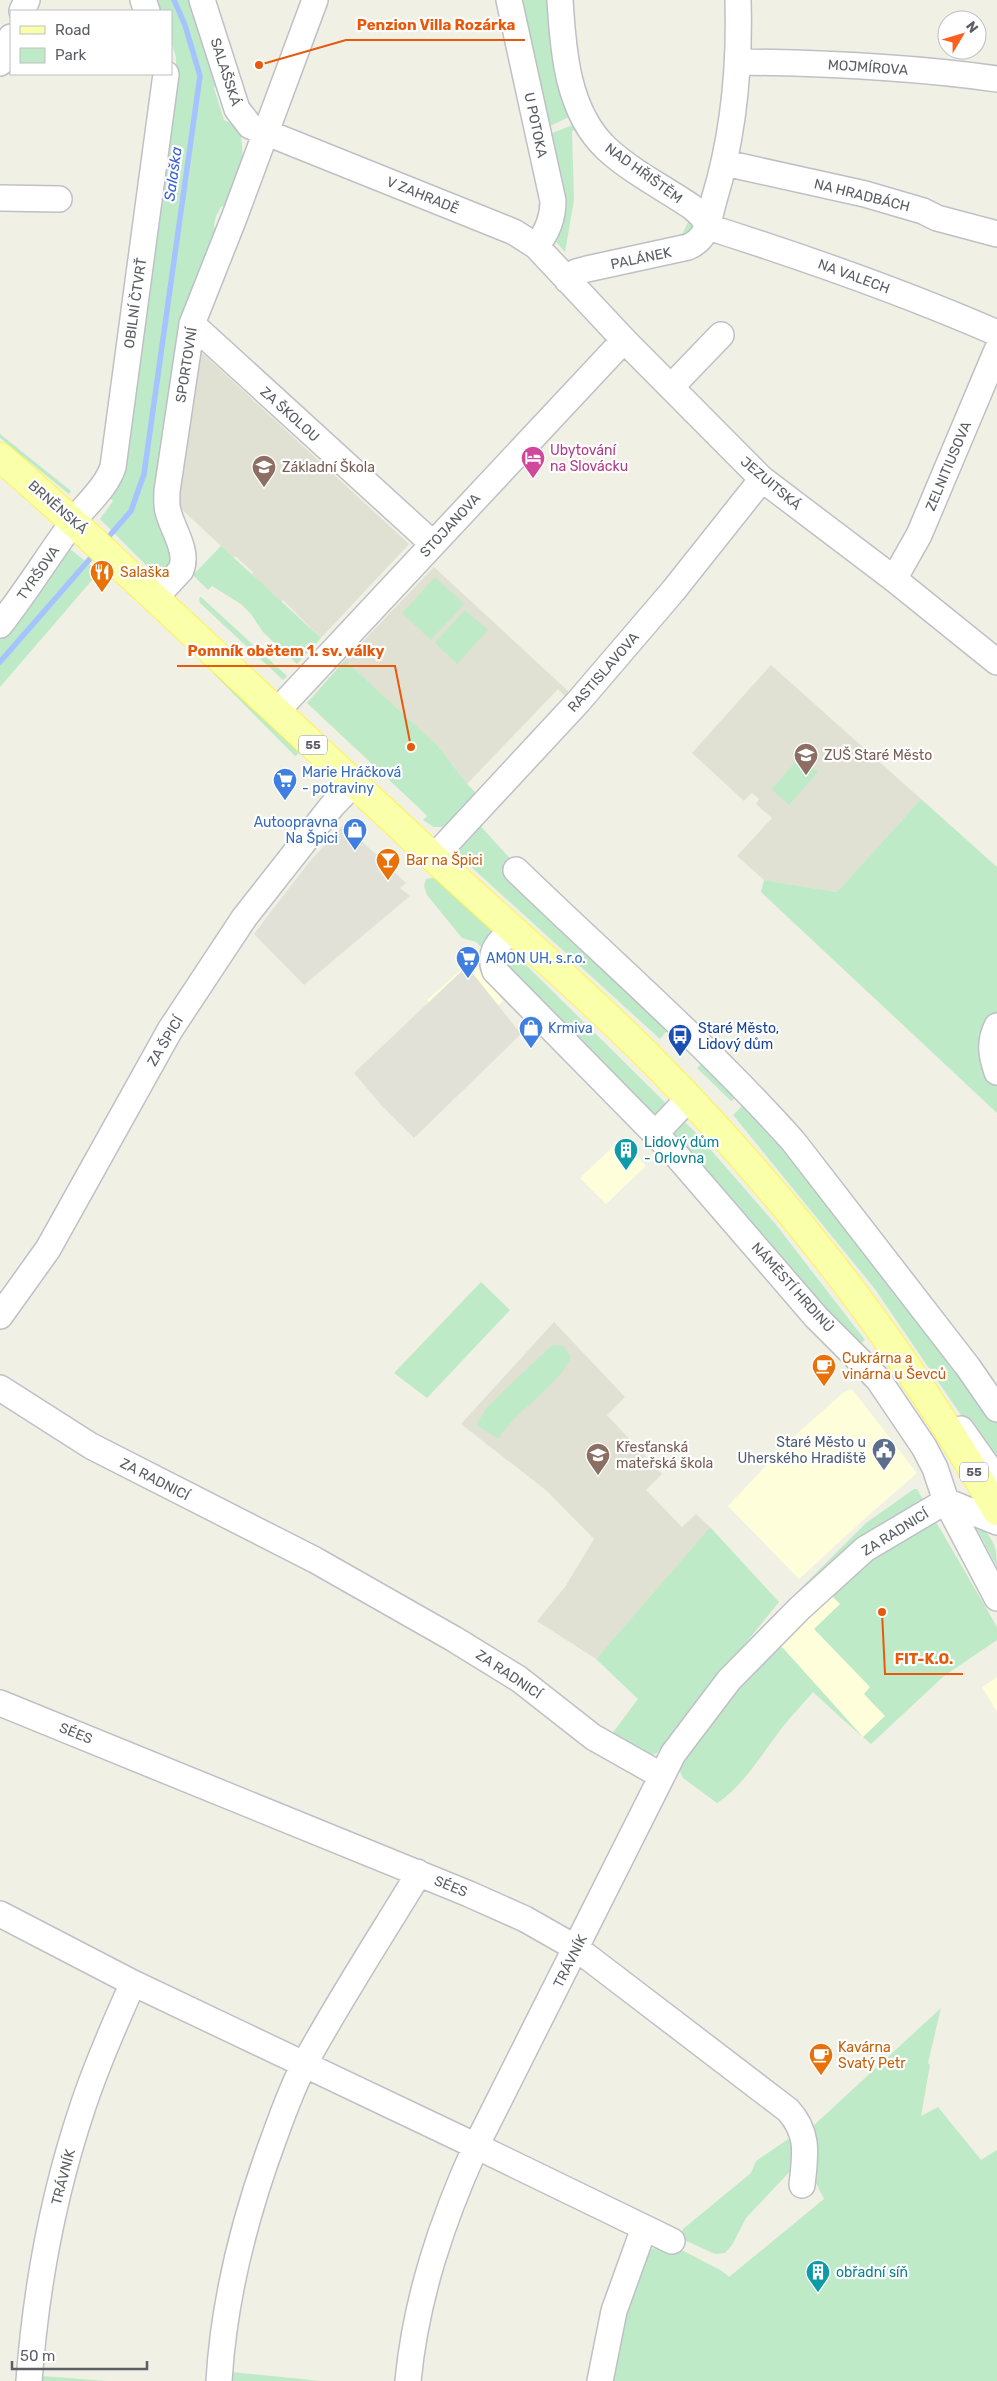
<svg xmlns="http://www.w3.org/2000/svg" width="997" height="2381" viewBox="0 0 997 2381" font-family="Rubik,sans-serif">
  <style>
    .commercial { fill: #fffeda }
    .industrial { fill: #e1e1d8 }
    .education { fill: #e0e0d3 }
    .green { fill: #beeac8 }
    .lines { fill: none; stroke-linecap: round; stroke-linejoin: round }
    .stream { stroke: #a5c4ff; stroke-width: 5.5 }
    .minor-casing { stroke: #bec0c6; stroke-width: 28 }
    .major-casing { stroke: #fff44e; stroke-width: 30 }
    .minor { stroke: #fff; stroke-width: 25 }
    .major { stroke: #faffaa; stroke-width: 28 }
    .labels { text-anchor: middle; stroke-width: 4.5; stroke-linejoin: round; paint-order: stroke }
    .shield { fill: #fff; stroke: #8d8e94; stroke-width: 1 }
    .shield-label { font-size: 12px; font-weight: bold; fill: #5c5e66 }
    .street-label { font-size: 14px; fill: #5c5e66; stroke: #fff }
    .hotel-label { font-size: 14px; fill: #b23c85; stroke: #fff; text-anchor: start }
    .education-label { font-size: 14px; fill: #785e54; stroke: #fff; text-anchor: start }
    .food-label { font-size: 14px; fill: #c56008; stroke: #fff; text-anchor: start }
    .shop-label { font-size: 14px; fill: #366cbe; stroke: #fff; text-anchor: start }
    .transit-label { font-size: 14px; fill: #164399; stroke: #fff; text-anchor: start }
    .culture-label { font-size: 14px; fill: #0d838f; stroke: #fff; text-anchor: start }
    .service-label { font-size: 14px; fill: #4e5e75; stroke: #fff; text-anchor: end }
    .water-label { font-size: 15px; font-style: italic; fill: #3b63cf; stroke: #fff }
    .leader { fill: none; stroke: #e8590c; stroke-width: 2 }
    .callout-dot { fill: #e8590c; stroke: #fff; stroke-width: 2 }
    .callout-label { font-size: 15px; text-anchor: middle; font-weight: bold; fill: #e8590c; stroke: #fff; stroke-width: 4.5; stroke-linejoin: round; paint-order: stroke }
  </style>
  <rect width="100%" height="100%" fill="#f0f0e4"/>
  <path class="commercial" d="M472 960 503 1001 461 1040 427 1000Z
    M621 1139 646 1166 606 1204 580 1178Z
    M852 1389 917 1473 861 1522 799 1579 728 1506 791 1439 844 1392Z
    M875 1554 885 1716 863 1738 779 1647Z
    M997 1677V1712L982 1687Z"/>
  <path class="industrial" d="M344 824 406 883 400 888 410 896 304 985 254 934 309 862Z
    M467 966 521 1034 414 1138 382 1106 354 1073Z"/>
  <path class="education" d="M200 351 409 544 321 638 283 600 281 602 252 575 253 572 235 556 234 558 177 505Z
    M434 567 568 691V699L558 689 467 784 438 746 345 660Z
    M771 665 921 799 837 892 764 880 737 856 772 818 756 804 759 799 752 793 744 801 692 753Z
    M554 1322 625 1397 607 1415 662 1474 646 1490 682 1527 696 1514 710 1527 596 1659 537 1621 565 1587 594 1539 547 1491 461 1424Z"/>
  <path class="green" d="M155 0H193L219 77 214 88 224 120 235 125 241 135 244 169 228 204 221 207 216 216 214 225 216 233 184 325 173 554 167 567 157 572 152 571 100 519 113 501 107 495 176 79V57L171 41V11H160Z
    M523 0H552L575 114 542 130 521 25 525 8Z
    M580 122 697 225 679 241 689 220 597 159 574 130 572 131 574 200 565 252 556 242 565 194 556 153 545 136Z
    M0 434 71 491 69 494 0 438Z
    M221 546 321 638 297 664 263 632 251 614 241 604 212 586 208 590 193 575Z
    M70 549 99 572 0 687V639L38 595Z
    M435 577 464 604 431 640 402 613Z
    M201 597 287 676 283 680 200 603 199 598Z
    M465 610 488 630 457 664 435 643Z
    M345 660 438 746 467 784 477 794 446 827H434L423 820 427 816 419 808 307 703Z
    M214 671 301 752 295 756 213 673Z
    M800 757 818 772 789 805 772 789Z
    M921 799 997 867V1113L761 892 764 880 837 892Z
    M475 820 515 864 673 1023 660 1039 455 852Z
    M432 878 439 879 697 1134 777 1226 865 1340 856 1346 694 1156 476 942 462 938 427 895 424 886 426 879Z
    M702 1063 741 1094 731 1101 697 1068Z
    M748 1100 997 1417V1468L875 1289 733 1115Z
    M481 1282 510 1310 427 1398 394 1373Z
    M552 1345 563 1346 571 1357C559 1386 516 1410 498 1439L476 1425 487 1407Z
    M914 1489H917L926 1505 804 1593 795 1594 866 1523Z
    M935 1520 997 1627V1640L944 1676 871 1744C851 1727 832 1710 813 1692 804 1703 794 1713 785 1724 765 1749 744 1786 717 1803L683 1778 678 1767 746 1674 778 1646 783 1648 863 1737 885 1716 864 1694 870 1687 814 1629 840 1604 831 1595 861 1562Z
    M970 1523H978C993 1539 997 1545 997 1567L978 1531Z
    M710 1527 779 1602 657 1753 649 1756 608 1739 638 1699 596 1659Z
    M941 2008 928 2063 930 2065 921 2116 938 2107 981 2160 997 2150V2381H608L613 2351 648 2250 670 2244 722 2271 729 2277 824 2199 814 2179 812 2127Z
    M788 2139 798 2149 797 2164 746 2218 732 2245 725 2253 715 2254 680 2238 683 2229 751 2173 756 2161Z
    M231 2372 321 2381H231Z
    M41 2376 107 2381H41Z"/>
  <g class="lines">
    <path class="stream" d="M104 542 131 511 144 474 200 76 185 25 174 0
      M0 662 95 553"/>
    <defs>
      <path id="minor" d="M143 0 147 11
        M202 0 237 109 250 126 514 232 536 246 624 340 762 479 894 579 997 662
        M509 0 553 201C553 219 547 233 536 246
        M560 0C563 50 567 112 607 149 632 172 664 188 692 207L702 216 708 227
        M22 11 27 0
        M739 62C825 63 911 67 997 79
        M0 63 11 37
        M725 163 865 194 923 211 937 218 997 234
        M0 198 59 199
        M708 227C806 258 903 292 997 333
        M567 280 576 272 587 269 688 247C709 238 708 220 714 200 734 134 740 68 738 0
        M192 324 432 543
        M671 387 721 335
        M894 579 919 535 997 350
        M155 598 181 570C189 551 172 529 168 511 166 505 167 497 167 491L192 324 234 218 315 0
        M0 625C26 592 48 556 73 522 86 504 106 488 113 467L166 74
        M277 711 624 340
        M434 857 578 702 673 591 762 479
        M516 870C609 960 707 1045 793 1141L968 1367 997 1409
        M512 929C500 942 487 951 495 971L678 1157 816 1317 878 1379 924 1447 935 1468 946 1501 997 1598
        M997 1026C989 1042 991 1055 997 1072
        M655 1134 689 1098
        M0 1316 48 1249 170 1030 244 918 332 806 354 783
        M0 1388 91 1446 315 1560 454 1639 519 1679 593 1737 662 1776 673 1754 729 1680 800 1608 865 1549 946 1501
        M961 1429 997 1480
        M946 1501 997 1522
        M0 1703 469 1894 525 1919 576 1948 788 2110C810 2134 805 2156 802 2185
        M0 1914 133 1983
        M29 2381C36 2287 53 2195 83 2106 97 2064 115 2023 133 1983L476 2146 662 1776
        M219 2381C224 2297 245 2216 274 2138 283 2113 293 2085 306 2061 339 2001 377 1942 413 1883L417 1872
        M408 2381C416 2298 442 2221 476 2146L672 2241
        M600 2381 614 2311 644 2228"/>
      <path id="major" d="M0 457C54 503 105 552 157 600 239 677 322 753 404 830 487 909 575 982 656 1064 788 1198 904 1348 997 1511"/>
    </defs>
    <use href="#minor" class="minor-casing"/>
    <use href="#major" class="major-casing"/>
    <use href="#minor" class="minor"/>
    <use href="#major" class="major"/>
  </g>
  <defs>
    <symbol id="hotel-pin" viewBox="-11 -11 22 30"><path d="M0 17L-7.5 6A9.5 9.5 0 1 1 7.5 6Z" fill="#d1479c" stroke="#fff"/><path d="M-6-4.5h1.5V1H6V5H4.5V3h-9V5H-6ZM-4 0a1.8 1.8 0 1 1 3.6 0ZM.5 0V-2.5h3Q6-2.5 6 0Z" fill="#fff"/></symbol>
    <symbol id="school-pin" viewBox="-11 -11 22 30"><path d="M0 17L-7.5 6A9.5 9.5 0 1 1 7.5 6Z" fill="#8d6e63" stroke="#fff"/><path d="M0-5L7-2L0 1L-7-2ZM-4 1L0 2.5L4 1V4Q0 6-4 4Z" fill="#fff"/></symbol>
    <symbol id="restaurant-pin" viewBox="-11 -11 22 30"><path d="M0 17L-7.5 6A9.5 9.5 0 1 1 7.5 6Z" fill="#e8710a" stroke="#fff"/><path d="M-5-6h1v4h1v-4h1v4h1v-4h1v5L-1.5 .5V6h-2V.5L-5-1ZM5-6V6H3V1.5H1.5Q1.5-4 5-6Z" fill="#fff"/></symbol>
    <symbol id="supermarket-pin" viewBox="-11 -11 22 30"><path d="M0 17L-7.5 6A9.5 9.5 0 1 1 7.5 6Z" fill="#3f7fe0" stroke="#fff"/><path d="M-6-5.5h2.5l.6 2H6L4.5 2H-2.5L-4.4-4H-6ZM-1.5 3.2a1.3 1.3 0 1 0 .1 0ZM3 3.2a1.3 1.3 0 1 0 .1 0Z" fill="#fff"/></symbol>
    <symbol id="shop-pin" viewBox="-11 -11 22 30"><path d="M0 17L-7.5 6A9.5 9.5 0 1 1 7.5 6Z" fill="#3f7fe0" stroke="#fff"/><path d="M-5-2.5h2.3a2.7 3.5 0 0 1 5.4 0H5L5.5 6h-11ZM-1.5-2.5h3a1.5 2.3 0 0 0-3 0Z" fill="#fff"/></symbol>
    <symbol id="bar-pin" viewBox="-11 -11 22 30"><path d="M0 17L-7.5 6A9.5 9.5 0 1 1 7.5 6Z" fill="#e8710a" stroke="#fff"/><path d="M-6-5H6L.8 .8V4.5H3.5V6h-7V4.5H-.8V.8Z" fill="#fff"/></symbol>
    <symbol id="bus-pin" viewBox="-11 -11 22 30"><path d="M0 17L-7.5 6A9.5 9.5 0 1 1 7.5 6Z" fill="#1a4fb4" stroke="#fff"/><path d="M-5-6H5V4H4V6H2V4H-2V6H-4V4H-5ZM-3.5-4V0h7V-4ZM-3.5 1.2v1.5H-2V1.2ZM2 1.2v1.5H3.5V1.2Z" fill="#fff"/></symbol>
    <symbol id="building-pin" viewBox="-11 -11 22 30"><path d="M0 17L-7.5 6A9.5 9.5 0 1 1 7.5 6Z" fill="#0f9aa8" stroke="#fff"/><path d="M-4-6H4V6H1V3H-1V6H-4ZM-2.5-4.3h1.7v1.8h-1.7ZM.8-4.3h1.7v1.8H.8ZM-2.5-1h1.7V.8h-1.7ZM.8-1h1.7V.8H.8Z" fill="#fff"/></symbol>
    <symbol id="cafe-pin" viewBox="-11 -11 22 30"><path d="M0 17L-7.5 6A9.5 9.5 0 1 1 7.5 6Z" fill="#e8710a" stroke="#fff"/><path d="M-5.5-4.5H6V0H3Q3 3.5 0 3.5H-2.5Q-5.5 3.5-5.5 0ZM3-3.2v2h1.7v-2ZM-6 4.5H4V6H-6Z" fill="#fff"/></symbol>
    <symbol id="civic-pin" viewBox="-11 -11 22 30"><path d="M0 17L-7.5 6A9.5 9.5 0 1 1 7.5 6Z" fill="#5c6f8a" stroke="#fff"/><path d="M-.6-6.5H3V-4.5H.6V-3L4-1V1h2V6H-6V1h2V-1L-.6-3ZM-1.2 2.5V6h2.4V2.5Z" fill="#fff"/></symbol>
  </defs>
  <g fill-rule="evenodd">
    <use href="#hotel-pin" x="519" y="444" width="28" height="38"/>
    <use href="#school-pin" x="250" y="453" width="28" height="38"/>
    <use href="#restaurant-pin" x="88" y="558" width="28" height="38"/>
    <use href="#school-pin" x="792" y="741" width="28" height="38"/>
    <use href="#supermarket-pin" x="271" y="766" width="28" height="38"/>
    <use href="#shop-pin" x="341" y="816" width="28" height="38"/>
    <use href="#bar-pin" x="374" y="846" width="28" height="38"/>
    <use href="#supermarket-pin" x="454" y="944" width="28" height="38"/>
    <use href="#shop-pin" x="517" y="1014" width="28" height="38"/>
    <use href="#bus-pin" x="666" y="1022" width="28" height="38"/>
    <use href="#building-pin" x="612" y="1136" width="28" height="38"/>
    <use href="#cafe-pin" x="810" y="1352" width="28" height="38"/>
    <use href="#civic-pin" x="870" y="1436" width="28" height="38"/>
    <use href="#school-pin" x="584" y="1441" width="28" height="38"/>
    <use href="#cafe-pin" x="807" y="2041" width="28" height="38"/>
    <use href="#building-pin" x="804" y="2258" width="28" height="38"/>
  </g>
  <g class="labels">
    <g class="shield">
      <rect x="299" y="735.5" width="28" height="19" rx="4"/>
      <rect x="960" y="1462.5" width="28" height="19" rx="4"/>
    </g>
    <g class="shield-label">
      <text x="313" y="749">55</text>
      <text x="974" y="1476">55</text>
    </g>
    <g class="street-label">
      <text transform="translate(868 67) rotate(4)" y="5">MOJMÍROVA</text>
      <text transform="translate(226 72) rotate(72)" y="5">SALAŠSKÁ</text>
      <text transform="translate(536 125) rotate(78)" y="5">U POTOKA</text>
      <text transform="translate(644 173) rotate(36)" y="5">NAD HŘIŠTĚM</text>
      <text transform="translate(423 195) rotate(22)" y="5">V ZAHRADĚ</text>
      <text transform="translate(862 195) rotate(14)" y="5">NA HRADBÁCH</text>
      <text transform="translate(641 258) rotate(-12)" y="5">PALÁNEK</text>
      <text transform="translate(854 276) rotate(20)" y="5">NA VALECH</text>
      <text transform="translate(135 303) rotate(-82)" y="5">OBILNÍ ČTVRŤ</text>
      <text transform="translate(186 365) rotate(-81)" y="5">SPORTOVNÍ</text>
      <text transform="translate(290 414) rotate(42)" y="5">ZA ŠKOLOU</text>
      <text transform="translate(948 466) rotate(-67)" y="5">ZELNITIUSOVA</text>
      <text transform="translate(771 483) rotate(40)" y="5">JEZUITSKÁ</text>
      <text transform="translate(58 507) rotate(41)" y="5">BRNĚNSKÁ</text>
      <text transform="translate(450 525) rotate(-47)" y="5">STOJANOVA</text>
      <text transform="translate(38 573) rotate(-55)" y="5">TYRŠOVA</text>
      <text transform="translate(603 672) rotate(-49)" y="5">RASTISLAVOVA</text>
      <text transform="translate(165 1041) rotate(-59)" y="5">ZA ŠPICÍ</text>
      <text transform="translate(793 1287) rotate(48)" y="5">NÁMĚSTÍ HRDINŮ</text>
      <text transform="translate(155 1479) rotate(27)" y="5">ZA RADNICÍ</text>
      <text transform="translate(895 1532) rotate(-32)" y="5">ZA RADNICÍ</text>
      <text transform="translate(509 1674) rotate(34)" y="5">ZA RADNICÍ</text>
      <text transform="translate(76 1733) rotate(22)" y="5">SÉES</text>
      <text transform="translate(451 1886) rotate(22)" y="5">SÉES</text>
      <text transform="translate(570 1961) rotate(-63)" y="5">TRÁVNÍK</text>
      <text transform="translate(63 2177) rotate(-75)" y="5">TRÁVNÍK</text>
    </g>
    <g class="hotel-label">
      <text x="550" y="455">Ubytování<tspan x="550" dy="16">na Slovácku</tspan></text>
    </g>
    <g class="education-label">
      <text x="282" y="472">Základní Škola</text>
      <text x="824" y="760">ZUŠ Staré Město</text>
      <text x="616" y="1452">Křesťanská<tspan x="616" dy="16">mateřská škola</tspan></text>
    </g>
    <g class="food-label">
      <text x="120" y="577">Salaška</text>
      <text x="406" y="865">Bar na Špici</text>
      <text x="842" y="1363">Cukrárna a<tspan x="842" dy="16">vinárna u Ševců</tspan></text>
      <text x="838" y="2052">Kavárna<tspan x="838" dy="16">Svatý Petr</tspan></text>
    </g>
    <g class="shop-label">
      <text x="302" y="777">Marie Hráčková<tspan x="302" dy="16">- potraviny</tspan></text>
      <text x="338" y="827" text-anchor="end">Autoopravna<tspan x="338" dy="16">Na Špici</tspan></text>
      <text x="486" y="963">AMON UH, s.r.o.</text>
      <text x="548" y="1033">Krmiva</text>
    </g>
    <g class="transit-label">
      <text x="698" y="1033">Staré Město,<tspan x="698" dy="16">Lidový dům</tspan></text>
    </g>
    <g class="culture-label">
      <text x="644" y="1147">Lidový dům<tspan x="644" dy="16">- Orlovna</tspan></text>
      <text x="836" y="2277">obřadní síň</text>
    </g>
    <g class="service-label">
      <text x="866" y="1447">Staré Město u<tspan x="866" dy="16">Uherského Hradiště</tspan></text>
    </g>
    <g class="water-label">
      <text transform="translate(173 174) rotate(-82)" y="5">Salaška</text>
    </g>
  </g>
  <path class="leader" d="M259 65L346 40H525M411 747L395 666H177M882 1612L885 1674H963"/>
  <g class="callout-dot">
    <circle cx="259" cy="65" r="5"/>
    <circle cx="411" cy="747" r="5"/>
    <circle cx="882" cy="1612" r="5"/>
  </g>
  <g class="callout-label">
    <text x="436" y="30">Penzion Villa Rozárka</text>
    <text x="286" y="656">Pomník obětem 1. sv. války</text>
    <text x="924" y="1664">FIT-K.O.</text>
  </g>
  <rect x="10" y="10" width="162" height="65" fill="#ffffff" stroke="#bebfc2"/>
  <rect x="20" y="26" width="25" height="8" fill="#faffaa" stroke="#bebfc2"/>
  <text x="55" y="35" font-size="15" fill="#5c5e66">Road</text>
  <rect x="20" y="48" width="25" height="15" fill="#beeac8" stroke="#bebfc2"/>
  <text x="55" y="60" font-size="15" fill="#5c5e66">Park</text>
  <g transform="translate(962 35) rotate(52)"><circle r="24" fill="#ffffff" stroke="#bebfc2"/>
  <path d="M0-4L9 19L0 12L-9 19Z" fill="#fb601f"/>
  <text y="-8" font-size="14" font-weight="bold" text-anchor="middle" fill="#5c5e66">N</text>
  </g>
  <path d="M12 2361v8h135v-8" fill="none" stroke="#5c5e66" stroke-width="2.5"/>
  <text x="20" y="2361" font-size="15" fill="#5c5e66" stroke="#ffffff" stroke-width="4" paint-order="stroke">50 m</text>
</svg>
